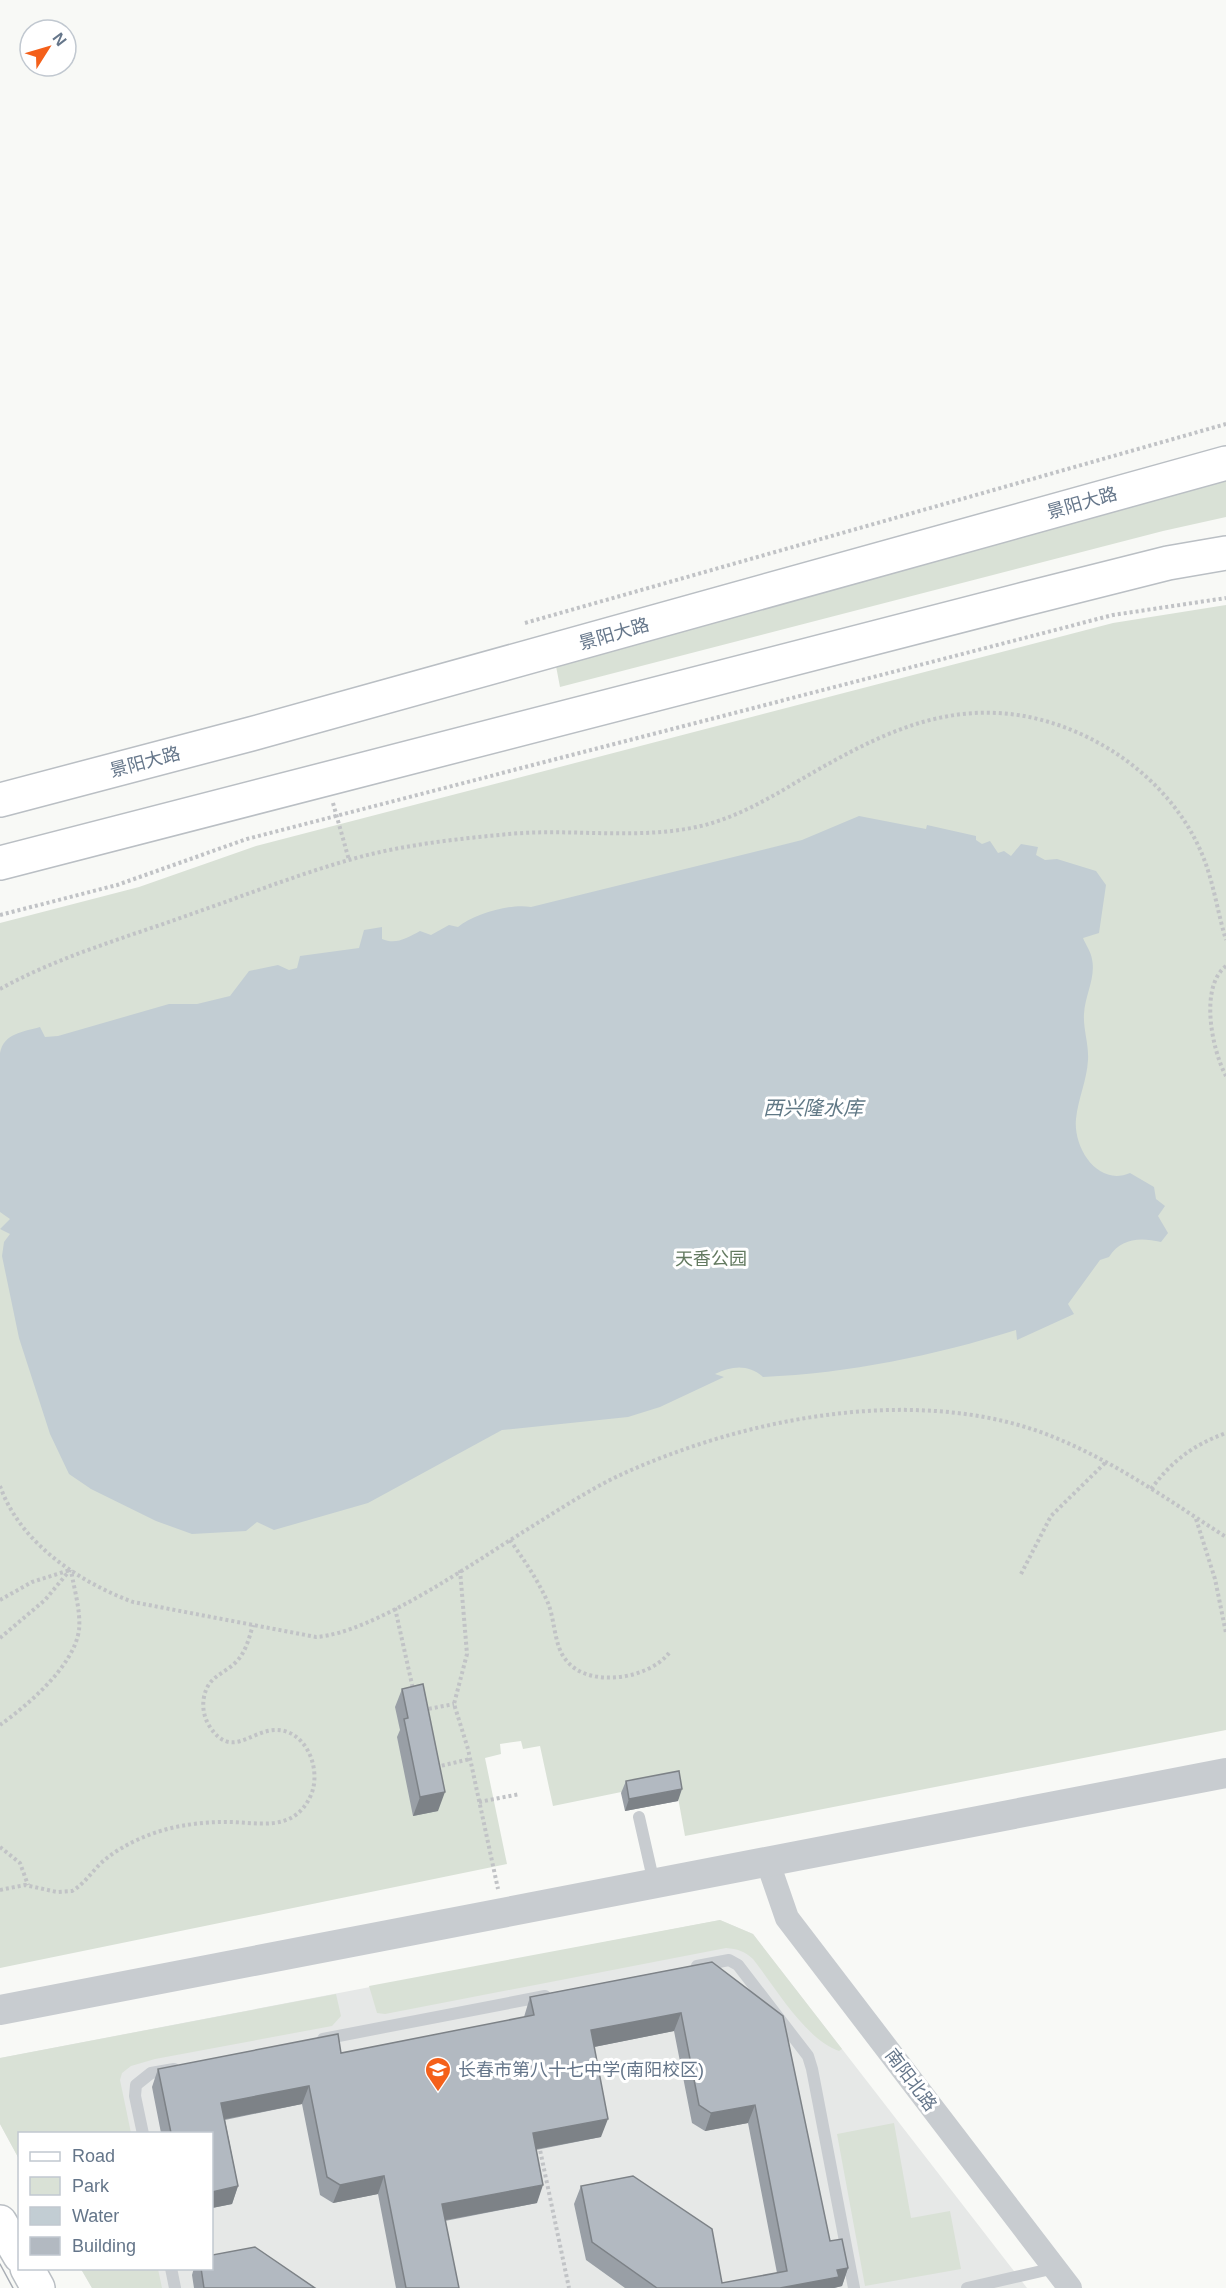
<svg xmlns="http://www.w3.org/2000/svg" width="1226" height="2288" viewBox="0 0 1226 2288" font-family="Helvetica,'Noto Sans SC',sans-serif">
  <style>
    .built { fill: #e6e8e7 }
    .green { fill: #d9e1d6 }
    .water { fill: #c2cdd3 }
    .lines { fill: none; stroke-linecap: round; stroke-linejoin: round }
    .secondary-casing { stroke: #babfc4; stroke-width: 36 }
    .path { stroke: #c1c3c6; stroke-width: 4; stroke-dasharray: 3 3; stroke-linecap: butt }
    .service { stroke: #c8ccd0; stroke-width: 12 }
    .minor { stroke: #c8ccd0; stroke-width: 24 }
    .tertiary { stroke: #c8ccd0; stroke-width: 30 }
    .secondary { stroke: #fff; stroke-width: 33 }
    .tram { stroke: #a8adb4; stroke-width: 1.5 }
    .wall { fill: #999fa6 }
    .shaded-wall { fill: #7d8287 }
    .building { fill: #b2b9c1; stroke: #7d8287; stroke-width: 1.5 }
    .labels { text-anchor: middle; stroke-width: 6; stroke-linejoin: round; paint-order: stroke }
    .street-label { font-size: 18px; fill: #65768a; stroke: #fff }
    .park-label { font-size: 18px; fill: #637a60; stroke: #fff }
    .poi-label { font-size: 18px; fill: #65768a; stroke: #fff; text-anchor: start }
    .water-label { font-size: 20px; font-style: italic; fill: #607885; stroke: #fff }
  </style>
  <rect width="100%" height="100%" fill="#f8f9f6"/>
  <path class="built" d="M720 1920 753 1934 1027 2288H92L81 2269 212 2268V2134H20L19 2159 0 2124V2058Z"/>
  <path class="green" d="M1226 477V517L1163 531 560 687 556 666Z
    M1226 605V1730L685 1836 675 1781 553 1806 540 1746 523 1749 521 1741 500 1744 501 1754 485 1758 507 1864 0 1968V923L139 887 256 846 1113 623Z
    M720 1920 753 1934 842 2049 839 2051C805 2039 775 1987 753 1959 744 1951 738 1949 726 1948L385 2014 377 2013 369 1986Z
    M336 1994 341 2016 332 2026 155 2059 131 2066 122 2073 120 2080 131 2133 20 2134 19 2159 0 2124V2058Z
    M894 2123 911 2218 950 2211 961 2269 865 2286 837 2134Z
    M81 2269H158L162 2288H92Z"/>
  <path class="water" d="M859 816 926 829 927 825 976 836V840L982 844 990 841 998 853 1004 851 1011 856 1021 844 1038 847 1036 855 1045 860 1057 859 1096 871 1106 885 1099 933 1083 938C1086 945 1091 952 1092 959 1096 978 1085 995 1084 1014 1083 1029 1089 1044 1088 1060 1087 1080 1078 1099 1076 1119 1073 1148 1098 1187 1130 1173L1154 1187 1156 1199 1165 1206 1158 1216 1168 1233 1161 1242C1140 1237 1121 1238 1109 1257L1100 1260 1068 1304 1074 1314 1017 1340 1016 1330C933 1356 850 1373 763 1377 748 1364 732 1366 715 1374L724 1377 660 1407 628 1417 502 1430 368 1503 274 1530 257 1522 246 1531 192 1534 156 1521 91 1489 69 1474 50 1434 19 1338 2 1256 4 1242 10 1234 0 1229 10 1219 0 1212V1053C4 1033 23 1032 40 1027L45 1037 58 1036 169 1004H197L230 996 249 971 278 965 289 970 297 968 300 956 359 948 364 930 382 927V939C396 945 407 938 420 931L431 935 449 925 458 927C474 914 511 903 531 907L802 840Z"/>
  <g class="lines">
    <defs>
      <path id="secondary" d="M0 800 251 734 1226 463
        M0 863 1025 599 1168 563 1226 553
        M0 2222 20 2256
        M27 2268 38 2288"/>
    </defs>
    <use href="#secondary" class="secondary-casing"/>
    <path class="path" d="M525 623 1226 424
      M333 803 349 860
      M0 915 117 885 247 839 1113 615 1226 598
      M1226 966C1199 987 1212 1050 1226 1076
      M0 989C58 957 121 939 183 917 238 898 293 876 349 860 400 845 456 839 509 834 573 828 642 841 705 825 739 816 770 798 800 780 876 736 948 697 1038 719 1110 737 1177 789 1204 859 1214 885 1218 914 1226 940
      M0 1486C20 1543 79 1582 133 1602L316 1637C373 1633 473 1563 523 1532 554 1513 585 1492 618 1476 748 1416 928 1381 1063 1441 1121 1466 1173 1503 1226 1537
      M1151 1489C1172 1461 1193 1445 1226 1433
      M1196 1519 1215 1579 1226 1633
      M510 1540C524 1560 538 1580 548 1603 555 1620 554 1646 566 1660 588 1689 649 1679 669 1653
      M460 1570 467 1654 454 1704 468 1749 498 1889
      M1021 1574 1051 1516 1106 1462
      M0 1600 32 1582 70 1570
      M395 1608 413 1689
      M0 1638 45 1600 70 1570
      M423 1710 454 1704
      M0 1725C28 1705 74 1666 79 1630 81 1611 74 1589 71 1570
      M436 1767 470 1759
      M479 1802 520 1794
      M0 1847 20 1863 28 1885
      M0 1890 25 1885 57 1892 72 1891C84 1884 91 1873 101 1863 123 1843 158 1829 187 1825 199 1823 211 1822 223 1822 256 1821 293 1835 311 1795 322 1769 306 1729 275 1730 250 1731 231 1759 210 1727 204 1718 202 1707 204 1697 208 1676 223 1675 236 1662 246 1652 249 1638 253 1625
      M539 2145 569 2288"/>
    <path class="service" d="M639 1817 654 1883
      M697 1966 729 1960 738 1965 808 2056 812 2069 854 2288
      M323 2039 545 1996
      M143 2134 135 2096 136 2085 151 2073 174 2069
      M171 2268 175 2288
      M967 2288 1055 2268"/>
    <path class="minor" d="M768 1863 787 1918 1070 2288"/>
    <path class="tertiary" d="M0 2010 1226 1773"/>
    <use href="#secondary" class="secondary"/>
    <path class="tram" d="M0 2264 13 2288"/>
  </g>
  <path class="wall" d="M402 1689 438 1811 413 1816 397 1737 400 1730 395 1707Z
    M626 1781 678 1801 625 1811 621 1793Z
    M712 1962 830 2241 848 2268 842 2286 834 2288H625L586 2260 574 2204 581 2186 722 2283 777 2273 748 2123 705 2131 692 2123 674 2031 594 2047 601 2137 536 2150 537 2203 445 2221 459 2288H396L378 2194 333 2203 320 2195 302 2104 225 2120 238 2186 232 2204 212 2208V2133H161L152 2087 158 2069 341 2053 524 2017 530 1997Z
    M194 2268H201L315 2288H194L192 2275Z"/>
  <path class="shaded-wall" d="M682 1789 678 1801 625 1811 629 1799Z
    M445 1792 438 1811 413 1816 420 1797Z
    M681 2013 674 2031 584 2049 591 2030Z
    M309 2086 302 2104 215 2121 221 2103Z
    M755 2105 748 2123 705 2131 711 2113Z
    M608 2119 601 2137 526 2151 533 2133Z
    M384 2176 378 2194 333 2203 340 2185Z
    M543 2185 537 2203 435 2222 442 2204Z
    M238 2186 232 2204 212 2208V2192Z
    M848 2268 842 2286 834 2288H780L837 2270Z"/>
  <path class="building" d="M423 1684 445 1792 420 1797 404 1719 408 1718 402 1689Z
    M679 1771 682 1789 629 1799 626 1781Z
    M712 1962 783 2016 830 2241 842 2239 848 2268 837 2270 839 2277 780 2288H657L592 2242 581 2186 633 2176 712 2229 722 2283 787 2271 755 2105 711 2113 699 2105 681 2013 591 2030 608 2119 533 2133 543 2185 442 2204 459 2288H406L384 2176 340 2185 327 2177 309 2086 221 2103 238 2186 212 2192V2133H171L158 2069 338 2034 341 2053 534 2015 530 1997Z
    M255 2247 315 2288H204L201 2268H212V2255Z"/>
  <defs>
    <symbol id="school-pin" viewBox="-11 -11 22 30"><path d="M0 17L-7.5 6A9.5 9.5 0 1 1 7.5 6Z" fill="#f4601a" stroke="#fff"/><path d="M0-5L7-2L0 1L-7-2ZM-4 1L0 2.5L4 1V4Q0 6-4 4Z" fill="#fff"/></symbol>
  </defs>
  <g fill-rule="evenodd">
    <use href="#school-pin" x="423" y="2055" width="30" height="40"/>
  </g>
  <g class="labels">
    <g class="street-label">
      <text transform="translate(1082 503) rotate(-16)" y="6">景阳大路</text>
      <text transform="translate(614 634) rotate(-16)" y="6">景阳大路</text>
      <text transform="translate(145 762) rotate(-15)" y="6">景阳大路</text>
      <text transform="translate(911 2080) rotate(53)" y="6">南阳北路</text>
    </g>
    <g class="park-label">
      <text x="711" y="1265">天香公园</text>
    </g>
    <g class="poi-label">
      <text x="458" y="2076">长春市第八十七中学(南阳校区)</text>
    </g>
    <g class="water-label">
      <text x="813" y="1115">西兴隆水库</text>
    </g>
  </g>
  <rect x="18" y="2132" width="195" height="138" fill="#ffffff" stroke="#c1c8d0" stroke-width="1.5"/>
  <rect x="30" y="2152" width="30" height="9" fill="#ffffff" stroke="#c1c8d0" stroke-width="1.5"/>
  <text x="72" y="2162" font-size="18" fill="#65768a">Road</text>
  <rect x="30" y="2177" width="30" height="18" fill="#d9e1d6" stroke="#c1c8d0" stroke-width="1.5"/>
  <text x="72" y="2192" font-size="18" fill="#65768a">Park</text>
  <rect x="30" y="2207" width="30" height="18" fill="#c2cdd3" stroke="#c1c8d0" stroke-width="1.5"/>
  <text x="72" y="2222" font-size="18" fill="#65768a">Water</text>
  <rect x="30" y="2237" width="30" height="18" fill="#b2b9c1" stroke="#c1c8d0" stroke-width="1.5"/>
  <text x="72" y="2252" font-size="18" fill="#65768a">Building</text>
  <g transform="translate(48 48) rotate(53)"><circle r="28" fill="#ffffff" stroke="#c1c8d0" stroke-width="1.5"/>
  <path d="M0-4.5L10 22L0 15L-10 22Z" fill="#f4601a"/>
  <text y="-9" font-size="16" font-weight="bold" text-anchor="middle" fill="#65768a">N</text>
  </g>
</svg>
